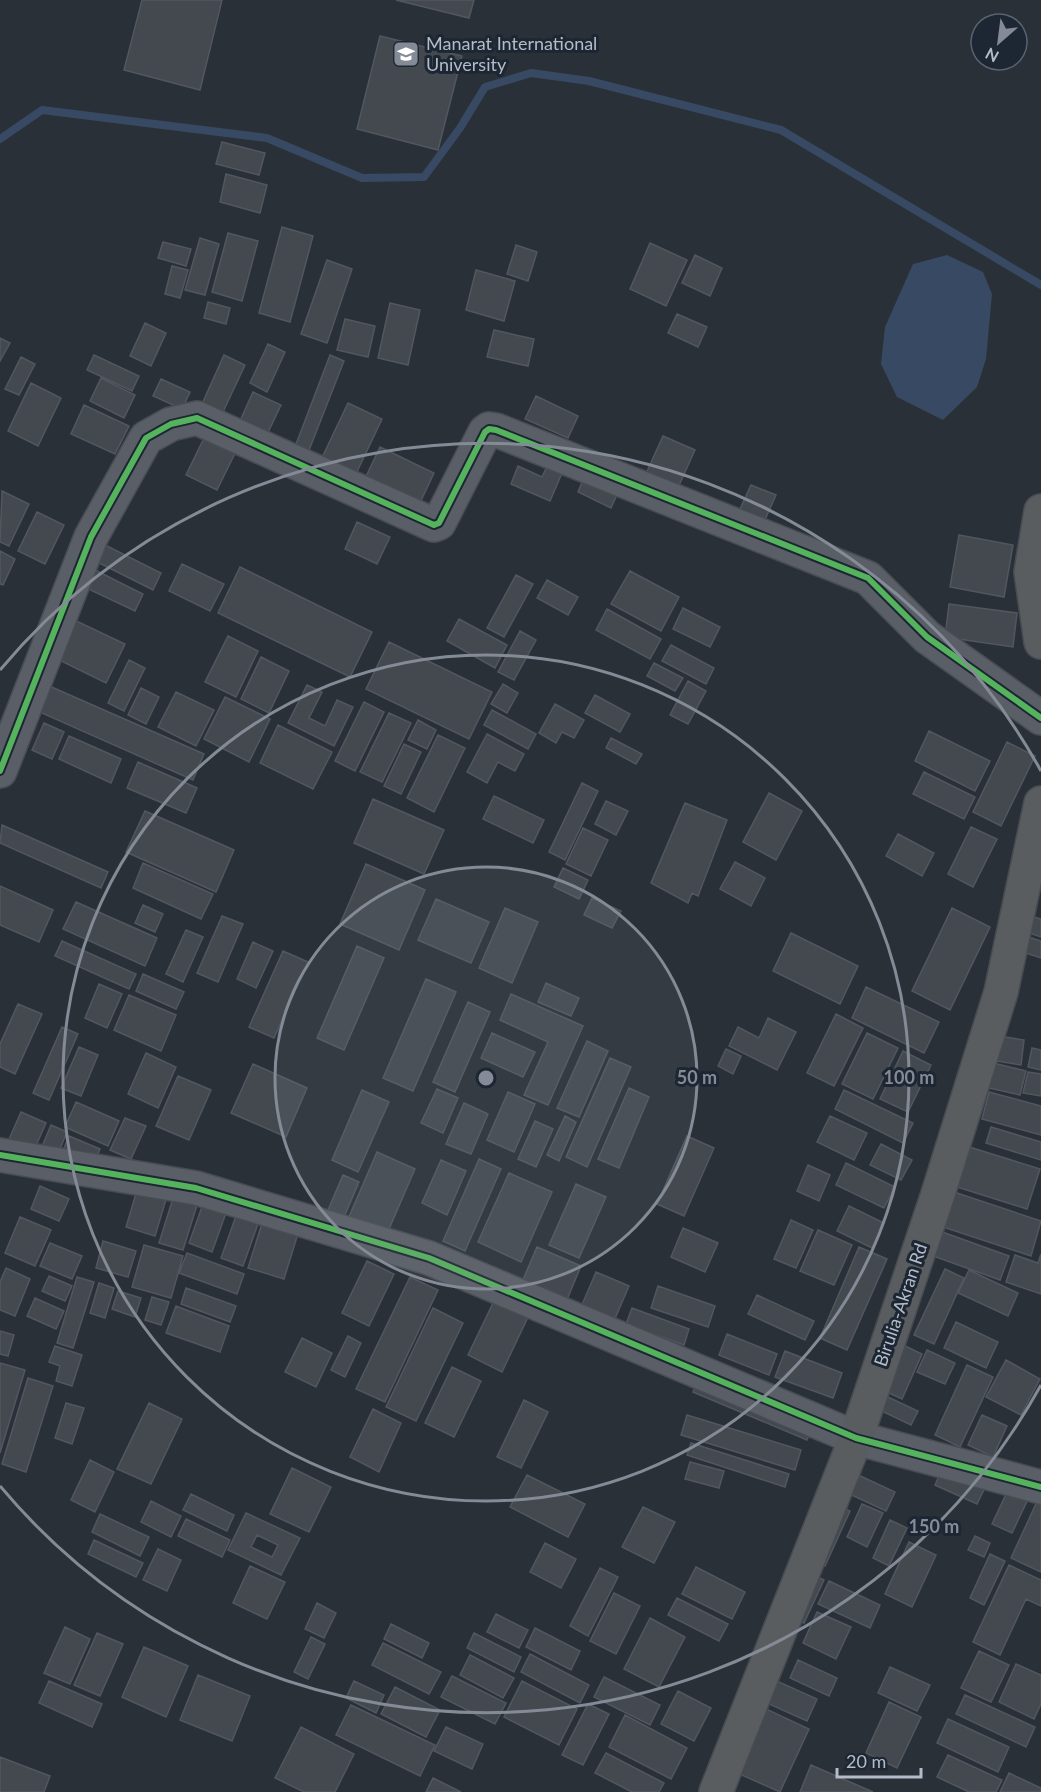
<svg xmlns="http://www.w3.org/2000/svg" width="1041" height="1792" viewBox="0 0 1041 1792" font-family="Lato,sans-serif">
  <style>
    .water { fill: #384963 }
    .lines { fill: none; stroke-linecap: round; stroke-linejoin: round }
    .stream { stroke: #384963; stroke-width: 8 }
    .building { fill: #444950; stroke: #52575f; stroke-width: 1.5; fill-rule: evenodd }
    .minor-casing { stroke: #484c53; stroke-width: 36 }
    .highway-casing { stroke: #474c53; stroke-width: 36 }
    .minor { stroke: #5a5e66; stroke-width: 33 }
    .highway { stroke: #5a5d60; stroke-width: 33 }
    .cycleway-casing { stroke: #1d2633; stroke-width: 10 }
    .cycleway { stroke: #56b35d; stroke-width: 6 }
    .ring { fill: none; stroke: #848b96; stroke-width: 3 }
    .labels { text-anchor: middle; stroke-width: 6; stroke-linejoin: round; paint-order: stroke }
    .poi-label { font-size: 18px; fill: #b4bcc9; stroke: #1d2633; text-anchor: start }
    .street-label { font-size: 18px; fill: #b4bcc9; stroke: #1d2633 }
    .centre { fill: #848b96; stroke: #1d2633; stroke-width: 3 }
    .ring-label { font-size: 18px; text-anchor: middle; font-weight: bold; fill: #848b96; stroke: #1d2633; stroke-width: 6; stroke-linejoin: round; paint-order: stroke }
  </style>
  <rect width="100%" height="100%" fill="#2a3038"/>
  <path class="water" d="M947 255 983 272 992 294 986 359 977 387 943 420 897 397 881 364 885 327 913 264Z"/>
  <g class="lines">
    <path class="stream" d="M0 139 42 110 267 138 362 178 424 177 460 128 485 87 531 73 589 81 781 130 1041 285"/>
  </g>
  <path class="building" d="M142 0H222L200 90 124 70Z
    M396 0H474L469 18Z
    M380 36 462 56 438 150 357 129Z
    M222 142 265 153 259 175 216 164Z
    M226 174 267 185 260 213 220 202Z
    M282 227 313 236 290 322 259 313Z
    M228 233 258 241 242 301 212 292Z
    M200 238 219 244 205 295 185 290Z
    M163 242 191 249 186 266 158 258Z
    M650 243 687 260 666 306 630 289Z
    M516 245 537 252 528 281 507 274Z
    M695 255 722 268 710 296 682 283Z
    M327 260 352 269 327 343 301 334Z
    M172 266 188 270 180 298 165 294Z
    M476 270 515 281 504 321 466 310Z
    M208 302 230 308 226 324 204 318Z
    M390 303 420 310 408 365 378 358Z
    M677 314 707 327 698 347 668 333Z
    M345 319 375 326 368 357 337 350Z
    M145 323 166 333 151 366 130 356Z
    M494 330 534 339 528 366 487 357Z
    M0 338 10 343 0 361Z
    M268 344 285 352 267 392 250 383Z
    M94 355 139 376 132 391 87 370Z
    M224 355 245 365 222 414 202 404Z
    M330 355 344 361 306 458 293 452Z
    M21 357 35 364 19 395 5 389Z
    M101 378 135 395 124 418 90 401Z
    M161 379 190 392 182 409 153 396Z
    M31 383 61 398 38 446 8 431Z
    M253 392 281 405 262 445 235 432Z
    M536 396 578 416 568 438 525 419Z
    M348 403 382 419 354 478 320 462Z
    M84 405 129 426 115 454 71 434Z
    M207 432 238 447 217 490 186 475Z
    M663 436 695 450 676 492 644 478Z
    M380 447 434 473 417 509 363 483Z
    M551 458 566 464 550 501 511 484 518 466 542 477Z
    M586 473 620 488 611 508 578 492Z
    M751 485 776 495 760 531 735 520Z
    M2 491 29 504 9 546 0 542Z
    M37 512 64 525 45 564 18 551Z
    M357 522 390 537 377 564 345 549Z
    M959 535 1013 545 1004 597 950 587Z
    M103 544 161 573 153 590 95 561Z
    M0 551 15 559 3 585 0 584Z
    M182 564 224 584 210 611 169 591Z
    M240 567 372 632 350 677 218 613Z
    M93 569 143 594 135 611 84 587Z
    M630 571 679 597 661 631 611 604Z
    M516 575 533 584 504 637 487 628Z
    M547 580 578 597 568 615 537 598Z
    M949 604 1017 613 1013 647 945 637Z
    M683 608 720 627 710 647 673 629Z
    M607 609 661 639 650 659 596 630Z
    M70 618 125 644 106 683 51 656Z
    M459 619 507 645 495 668 447 641Z
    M520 631 536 640 514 680 498 672Z
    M228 636 258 651 236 697 205 682Z
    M389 642 492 692 469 739 366 689Z
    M671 645 714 668 706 684 662 661Z
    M261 657 289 671 269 713 241 699Z
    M129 660 145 668 124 711 108 703Z
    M654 663 683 678 675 691 647 676Z
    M688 681 706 691 688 724 670 715Z
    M503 684 518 693 507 713 491 704Z
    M47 685 204 754 193 780 35 710Z
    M307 685 322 692 309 718 325 726 337 700 353 707 334 746 288 723Z
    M141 688 159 697 146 724 128 715Z
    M176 692 214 710 196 746 158 727Z
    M595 695 630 714 620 732 585 713Z
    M225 697 270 719 249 762 204 739Z
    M364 702 384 712 355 771 335 761Z
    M555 704 584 720 574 738 562 732 556 743 539 733Z
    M492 710 536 734 528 749 484 725Z
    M389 713 411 723 382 782 360 772Z
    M418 720 436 730 427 749 408 740Z
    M44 723 64 732 52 759 32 750Z
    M278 725 332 752 313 789 260 763Z
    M929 731 990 761 975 791 915 761Z
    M487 734 524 754 515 771 498 762 487 783 467 772Z
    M438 735 465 748 434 812 407 798Z
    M69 736 121 759 111 783 59 759Z
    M611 738 642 754 636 764 606 748Z
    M1007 742 1035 756 1001 826 973 812Z
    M404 744 421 752 401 794 384 786Z
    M138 762 197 788 186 813 127 788Z
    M924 772 975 797 964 819 913 794Z
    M582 783 598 791 565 860 549 852Z
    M769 793 802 811 776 860 743 842Z
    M494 796 544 820 533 843 483 819Z
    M373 799 444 830 424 874 354 843Z
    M606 801 628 811 616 835 595 824Z
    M685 803 727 820 698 896 692 893 688 903 651 883Z
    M145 811 234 850 216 892 126 852Z
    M2 825 108 872 101 888 0 843Z
    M971 827 997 839 973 887 948 874Z
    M583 828 608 840 591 876 566 864Z
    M898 834 934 853 922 876 886 856Z
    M735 862 765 878 751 906 720 889Z
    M143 863 213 894 201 919 133 888Z
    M366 864 425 890 399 950 340 924Z
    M563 868 588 880 579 899 554 887Z
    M0 886 53 910 39 942 0 925Z
    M592 898 621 911 612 928 584 915Z
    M436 899 489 922 471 963 418 940Z
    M76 902 157 938 145 966 63 929Z
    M143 905 163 914 155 932 135 923Z
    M505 908 538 922 512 983 479 968Z
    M952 908 990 927 950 1010 912 991Z
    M1023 914 1041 919V937L1018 929Z
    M222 916 243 924 218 982 197 973Z
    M186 930 203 937 183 982 166 974Z
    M791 933 858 966 840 1004 773 971Z
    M1016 933 1041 941V958L1011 948Z
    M62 941 136 974 129 989 55 956Z
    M253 942 273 951 256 988 237 979Z
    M357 946 384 958 344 1050 317 1038Z
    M283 951 308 962 274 1038 249 1027Z
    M143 974 184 992 176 1009 136 991Z
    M426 979 456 992 413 1091 383 1078Z
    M546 983 579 998 571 1016 538 1002Z
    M99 984 122 994 107 1028 85 1018Z
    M866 987 939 1022 924 1053 852 1018Z
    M511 994 583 1026 548 1105 524 1095 548 1042 500 1020Z
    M129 995 176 1015 161 1051 114 1030Z
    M468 1002 490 1012 455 1092 433 1082Z
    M18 1004 42 1014 15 1074 0 1067V1044Z
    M836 1014 863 1028 834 1086 807 1073Z
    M768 1018 796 1032 777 1070 729 1046 738 1027 759 1038Z
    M62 1027 78 1034 49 1100 33 1093Z
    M492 1033 535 1052 523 1077 481 1058Z
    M867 1033 898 1048 873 1099 842 1084Z
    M981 1033 1024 1040 1021 1065 978 1058Z
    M587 1041 608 1051 579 1117 557 1108Z
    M79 1047 98 1055 81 1096 61 1088Z
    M1032 1048 1041 1050V1070L1028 1067Z
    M726 1049 741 1056 733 1074 718 1066Z
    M903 1051 931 1065 908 1112 880 1099Z
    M146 1053 176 1067 158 1108 128 1094Z
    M610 1058 631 1067 587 1167 566 1157Z
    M985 1061 1026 1071 1020 1095 980 1086Z
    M253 1064 307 1088 286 1137 231 1113Z
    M1028 1072 1041 1074V1096L1023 1093Z
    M178 1076 211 1090 189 1140 156 1126Z
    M629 1088 649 1097 619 1168 598 1159Z
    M437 1089 458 1098 443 1133 421 1123Z
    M362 1090 389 1102 358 1172 332 1160Z
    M844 1090 913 1123 903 1143 835 1109Z
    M508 1092 535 1104 514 1152 487 1140Z
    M989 1092 1041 1106V1135L982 1119Z
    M76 1102 119 1121 108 1146 65 1127Z
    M464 1103 488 1114 471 1154 446 1144Z
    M21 1112 46 1123 31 1157 6 1146Z
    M565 1116 576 1122 559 1161 547 1155Z
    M830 1116 867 1133 854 1160 817 1142Z
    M125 1118 146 1126 131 1159 110 1150Z
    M535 1121 553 1129 536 1167 518 1159Z
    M51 1125 67 1132 57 1156 41 1149Z
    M991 1127 1041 1142V1160L986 1143Z
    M69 1136 100 1149 92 1167 62 1153Z
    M687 1136 714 1148 684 1216 657 1204Z
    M950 1141 1040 1169 1027 1209 938 1181Z
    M881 1144 912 1160 901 1180 870 1165Z
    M377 1152 415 1169 386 1236 348 1219Z
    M479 1159 501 1169 465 1251 443 1241Z
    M441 1160 466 1171 447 1215 422 1203Z
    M846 1163 895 1187 884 1208 836 1185Z
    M808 1165 830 1175 819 1201 797 1191Z
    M509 1173 552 1192 521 1262 478 1242Z
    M343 1175 359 1182 341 1224 325 1217Z
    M576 1184 606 1197 579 1258 549 1245Z
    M40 1186 69 1199 59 1221 31 1209Z
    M138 1187 167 1196 155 1236 126 1227Z
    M945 1189 1041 1221 1031 1256 934 1224Z
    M174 1195 198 1202 183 1250 159 1243Z
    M203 1204 226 1213 212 1252 189 1243Z
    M849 1206 884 1223 872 1248 837 1231Z
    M237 1213 259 1221 243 1266 221 1258Z
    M20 1217 51 1230 35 1266 5 1253Z
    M264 1217 300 1227 284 1279 248 1268Z
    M791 1220 813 1230 796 1268 774 1259Z
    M683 1228 718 1243 705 1272 671 1257Z
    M934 1229 1009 1256 1000 1280 925 1253Z
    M818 1230 852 1245 834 1285 800 1271Z
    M103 1241 136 1251 128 1277 96 1268Z
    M50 1243 82 1256 72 1279 40 1266Z
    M144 1245 183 1256 171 1298 132 1287Z
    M537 1247 581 1266 566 1302 522 1282Z
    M859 1247 887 1259 847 1350 820 1338Z
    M187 1253 244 1274 237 1294 179 1273Z
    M1041 1254V1294L1006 1282 1015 1255 1038 1263Z
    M367 1261 394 1274 369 1326 342 1313Z
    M6 1268 30 1279 15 1316 0 1310V1282Z
    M945 1269 964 1278 934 1344 914 1335Z
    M969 1270 1018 1293 1008 1316 958 1293Z
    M596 1272 629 1286 614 1321 581 1307Z
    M49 1276 72 1286 65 1301 42 1291Z
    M77 1277 94 1282 73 1348 57 1343Z
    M410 1277 438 1290 385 1402 356 1389Z
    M99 1283 114 1288 105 1318 90 1313Z
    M658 1286 715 1306 708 1327 651 1308Z
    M186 1288 236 1306 230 1322 181 1304Z
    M118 1291 141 1298 135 1317 112 1309Z
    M757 1295 814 1321 805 1340 748 1314Z
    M152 1297 169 1302 161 1325 145 1320Z
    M35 1298 64 1311 56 1329 27 1316Z
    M494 1301 528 1317 502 1372 468 1355Z
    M176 1306 229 1326 220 1352 166 1333Z
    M433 1308 463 1323 416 1421 386 1407Z
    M632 1308 689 1329 684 1345 626 1324Z
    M956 1322 998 1342 986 1368 944 1348Z
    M0 1331 14 1335 8 1356 0 1354Z
    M727 1334 777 1354 769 1375 719 1355Z
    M348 1336 361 1343 345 1377 331 1370Z
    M302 1338 332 1353 316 1387 285 1372Z
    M899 1343 922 1354 902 1399 878 1388Z
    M55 1346 82 1355 72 1386 56 1381 60 1366 49 1362Z
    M927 1350 955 1363 945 1384 917 1372Z
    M785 1351 842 1373 833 1398 775 1377Z
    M1006 1360 1040 1379 1021 1415 986 1397Z
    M0 1363 25 1370 0 1453Z
    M967 1365 993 1377 960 1447 935 1435Z
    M704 1366 818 1414 807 1440 693 1392Z
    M452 1367 481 1381 454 1437 425 1423Z
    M28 1378 53 1386 26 1472 2 1464Z
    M875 1391 918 1411 911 1425 869 1405Z
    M524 1400 548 1412 521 1468 497 1457Z
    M66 1403 84 1408 72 1444 55 1438Z
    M149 1403 182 1419 151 1484 117 1469Z
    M373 1409 401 1423 379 1472 350 1457Z
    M687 1415 801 1450 795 1470 681 1435Z
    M982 1415 1007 1426 993 1457 968 1445Z
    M691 1443 789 1474 785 1487 687 1455Z
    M948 1455 991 1475 977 1504 935 1485Z
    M90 1460 114 1472 95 1512 71 1500Z
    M690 1462 724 1471 719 1488 685 1479Z
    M839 1466 895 1492 886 1511 830 1485Z
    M292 1468 331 1487 309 1532 270 1514Z
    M527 1475 585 1504 568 1537 510 1507Z
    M1009 1488 1029 1497 1012 1533 992 1524Z
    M191 1494 234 1515 227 1531 183 1510Z
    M1040 1495 1041 1496V1572L1011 1558Z
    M151 1501 181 1516 171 1537 141 1522Z
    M862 1504 883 1513 867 1547 847 1537Z
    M837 1505 850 1511 825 1566 811 1560Z
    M643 1507 675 1522 654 1563 622 1547Z
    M246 1513 300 1538 281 1575 228 1550ZM257 1535 278 1545 272 1557 251 1547Z
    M100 1514 149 1537 140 1556 92 1532Z
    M186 1519 230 1540 222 1557 178 1536Z
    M890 1520 907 1528 889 1566 873 1558Z
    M975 1536 990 1543 984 1557 968 1550Z
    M94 1540 143 1563 136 1577 88 1554Z
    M909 1542 936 1555 912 1607 885 1594Z
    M545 1543 576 1559 561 1588 530 1572Z
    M158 1549 181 1560 167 1591 143 1580Z
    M990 1554 1005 1561 984 1605 970 1598Z
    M1009 1565 1041 1580V1606L1026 1599 1000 1655 973 1642Z
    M250 1566 285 1582 267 1619 233 1603Z
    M696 1567 745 1592 732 1619 682 1594Z
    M600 1568 618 1577 588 1636 570 1626Z
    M801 1570 824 1580 804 1623 781 1613Z
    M829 1581 880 1605 870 1628 818 1604Z
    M614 1593 640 1606 616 1654 590 1641Z
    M677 1598 728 1624 719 1641 668 1615Z
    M317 1603 336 1613 324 1638 305 1629Z
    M817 1612 851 1627 836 1659 803 1643Z
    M496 1614 528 1630 519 1648 487 1632Z
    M650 1618 685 1637 659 1687 624 1669Z
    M391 1624 429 1643 422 1658 384 1639Z
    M65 1627 90 1639 70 1684 44 1673Z
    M535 1628 580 1651 571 1670 526 1647Z
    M97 1633 123 1644 100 1696 74 1685Z
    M474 1633 521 1657 514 1672 467 1648Z
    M311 1637 325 1644 308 1679 294 1672Z
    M383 1643 441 1672 429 1694 372 1665Z
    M144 1647 188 1666 166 1717 122 1697Z
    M979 1651 1009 1665 991 1702 961 1688Z
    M530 1654 589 1685 580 1703 521 1672Z
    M470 1655 514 1678 503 1698 460 1675Z
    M798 1660 837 1678 829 1696 790 1678Z
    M1016 1664 1041 1675V1704L1034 1719 999 1702Z
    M890 1667 930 1685 917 1711 878 1693Z
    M757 1672 817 1699 807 1721 747 1694Z
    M198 1675 250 1696 232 1741 180 1720Z
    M452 1676 506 1703 495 1724 441 1697Z
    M604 1677 660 1705 650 1725 594 1697Z
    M49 1681 102 1704 92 1727 39 1703Z
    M354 1681 384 1695 376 1713 346 1698Z
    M522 1681 577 1709 559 1745 504 1717Z
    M395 1687 440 1710 426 1737 381 1714Z
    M678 1691 711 1708 694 1741 661 1724Z
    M965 1695 1035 1727 1026 1747 956 1714Z
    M747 1700 809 1729 780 1792 717 1764Z
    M889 1702 921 1717 897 1768 866 1753Z
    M588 1704 609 1714 583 1765 562 1755Z
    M351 1705 435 1745 420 1776 336 1735Z
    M625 1715 687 1748 671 1779 609 1747Z
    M948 1719 1009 1747 998 1772 937 1743Z
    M301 1727 354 1754 335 1792H304L275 1778Z
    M446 1727 483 1744 472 1769 434 1751Z
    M606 1753 664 1783 659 1792H632L595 1773Z
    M948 1755 1002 1780 996 1792H969L937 1777Z
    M0 1757 50 1776 44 1792H0Z
    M811 1765 873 1792H800Z
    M1009 1773 1041 1788V1792H1000Z
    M433 1778 461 1792H426Z"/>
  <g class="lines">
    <defs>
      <path id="minor" d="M0 771 91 537 146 438 171 424 197 418 434 525 439 523 485 432 489 429 496 430 868 578 927 637 1041 718
        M0 1155 196 1188 429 1258 856 1438 1041 1487"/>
      <path id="highway" d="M1041 511 1031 572 1041 642
        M716 1792 856 1438 937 1197 1001 992 1041 803"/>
    </defs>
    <use href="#minor" class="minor-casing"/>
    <use href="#highway" class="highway-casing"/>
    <use href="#minor" class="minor"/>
    <use href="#highway" class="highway"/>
    <defs>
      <path id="cycleway" d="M0 771 91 537 146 438 171 424 197 418 434 525 439 523 485 432 489 429 496 430 868 578 927 637 1041 718
        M0 1155 196 1188 429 1258 856 1438 1041 1487"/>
    </defs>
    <use href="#cycleway" class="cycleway-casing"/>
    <use href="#cycleway" class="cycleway"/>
  </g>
  <circle cx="486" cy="1078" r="211" fill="#848b96" fill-opacity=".12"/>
  <g class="ring">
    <circle cx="486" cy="1078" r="211"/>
    <circle cx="486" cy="1078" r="423"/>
    <path d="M1041 1385A634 634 0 0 1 0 1486M0 670A634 634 0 0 1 1041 771"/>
  </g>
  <defs>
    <symbol id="university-square" viewBox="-11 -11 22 22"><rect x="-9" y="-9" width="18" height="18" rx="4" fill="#848b96" stroke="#1d2633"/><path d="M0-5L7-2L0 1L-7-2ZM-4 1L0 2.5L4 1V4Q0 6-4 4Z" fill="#fff"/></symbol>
  </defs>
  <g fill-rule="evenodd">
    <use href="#university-square" x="391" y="39" width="30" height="30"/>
  </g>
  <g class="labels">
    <g class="poi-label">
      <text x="426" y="50">Manarat International<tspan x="426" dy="21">University</tspan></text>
    </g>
    <g class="street-label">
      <text transform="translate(901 1305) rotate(-71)" y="6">Birulia-Akran Rd</text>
    </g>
  </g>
  <circle cx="486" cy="1078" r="9" class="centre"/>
  <g class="ring-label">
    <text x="697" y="1084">50 m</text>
    <text x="909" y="1084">100 m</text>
    <text x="934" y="1533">150 m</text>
  </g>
  <g transform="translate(999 42) rotate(208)"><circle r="28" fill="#1d2633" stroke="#59626f" stroke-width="1.5"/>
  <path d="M0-4.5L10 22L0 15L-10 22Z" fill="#848b96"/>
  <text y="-9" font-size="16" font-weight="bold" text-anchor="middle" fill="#b4bcc9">N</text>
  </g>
  <path d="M837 1768v9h84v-9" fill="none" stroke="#b4bcc9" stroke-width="3"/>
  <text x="846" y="1768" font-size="18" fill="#b4bcc9" stroke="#1d2633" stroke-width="4.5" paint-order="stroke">20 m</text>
</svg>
